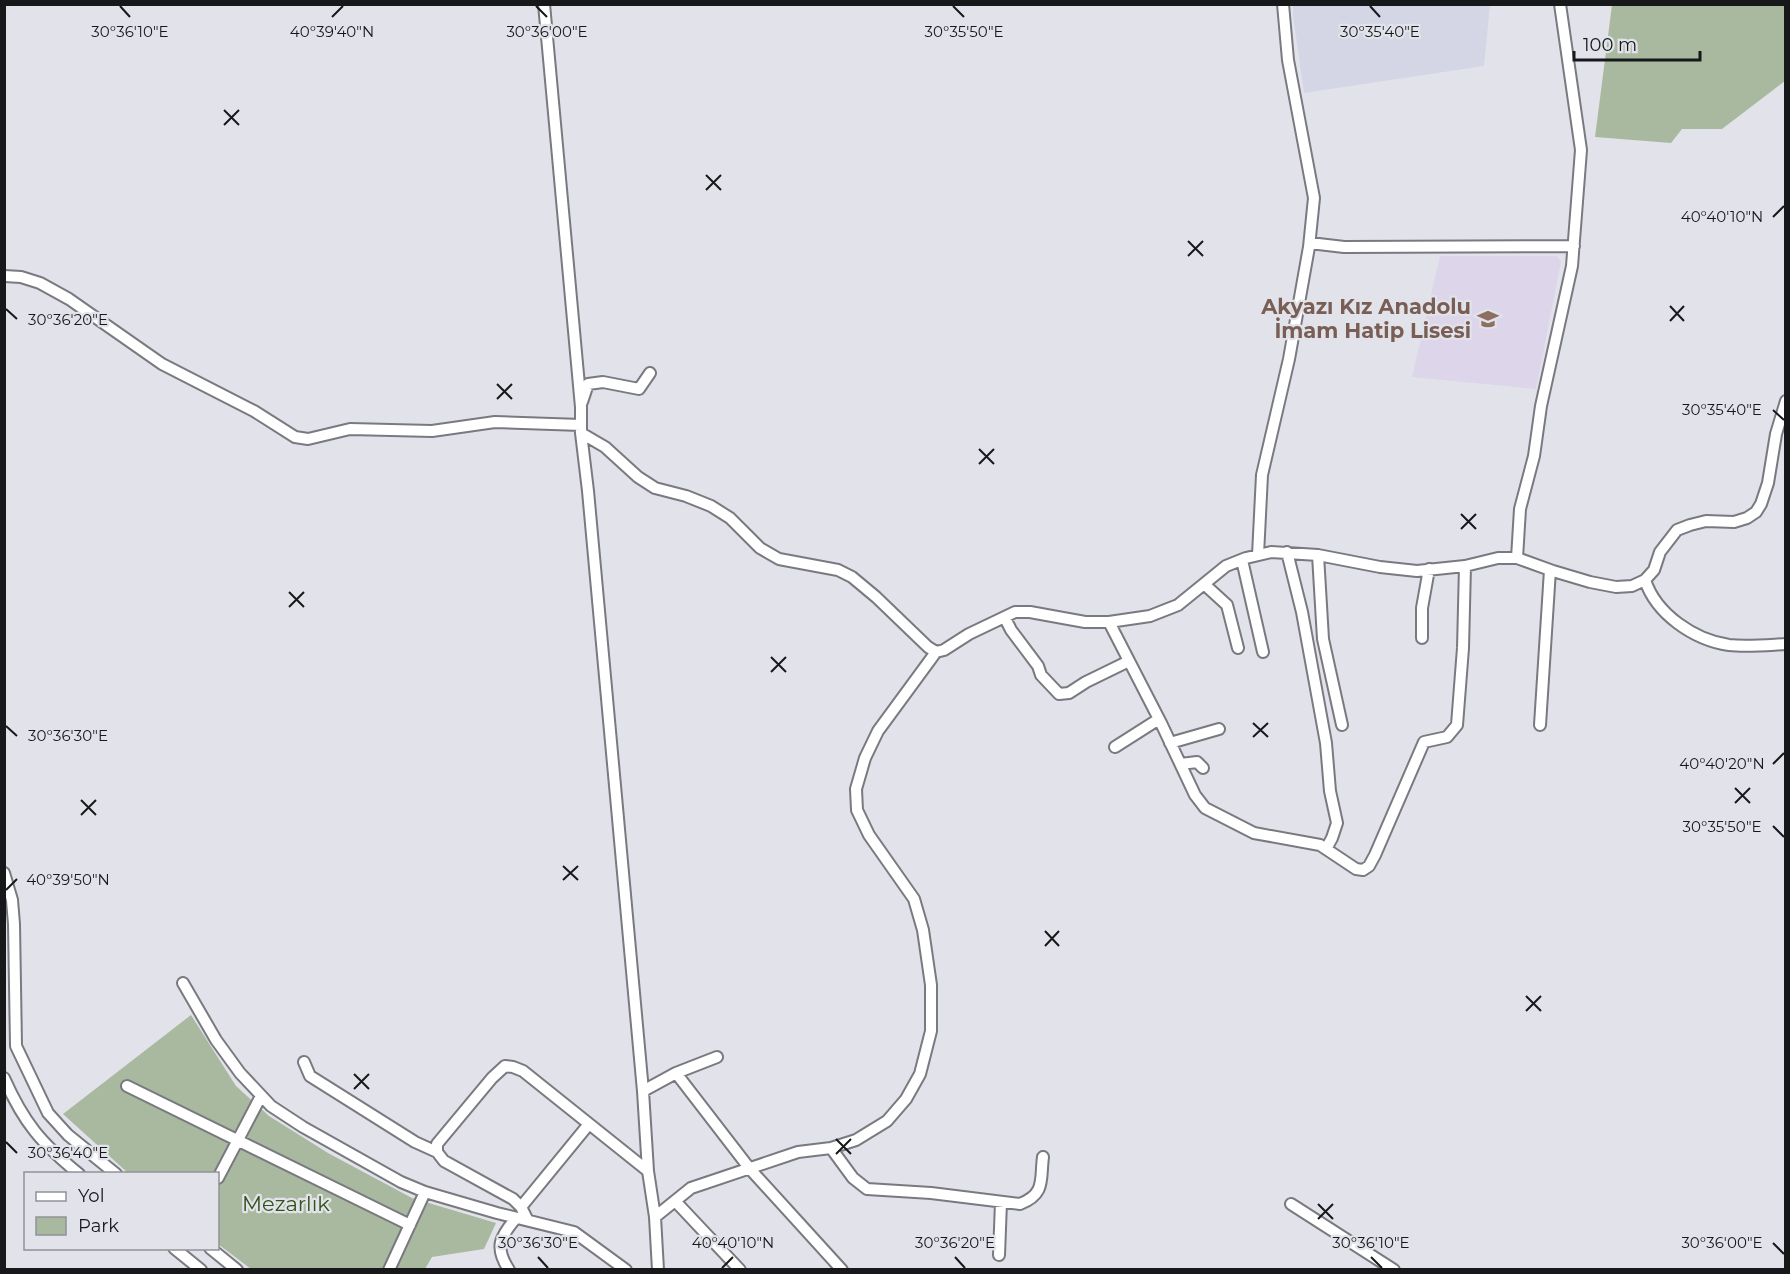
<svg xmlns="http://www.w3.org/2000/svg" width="1790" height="1274" viewBox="0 0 1790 1274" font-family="Montserrat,sans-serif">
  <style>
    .built { fill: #d5d6e5 }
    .education { fill: #ddd5ea }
    .green { fill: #a9b9a0 }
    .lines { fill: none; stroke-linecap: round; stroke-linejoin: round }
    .minor-casing { stroke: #797980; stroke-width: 14 }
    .minor { stroke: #fff; stroke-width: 10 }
    .ticks { fill: none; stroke: #17181a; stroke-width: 2 }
    .labels { text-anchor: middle; stroke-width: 4.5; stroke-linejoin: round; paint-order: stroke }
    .education-label { font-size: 21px; font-weight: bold; fill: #785e54; stroke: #e2e3ea; text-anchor: end }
    .park-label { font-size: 21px; fill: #31521a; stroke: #e2e3ea }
    .ticks-label { font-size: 15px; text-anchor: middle; fill: #17181a; stroke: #e2e3ea; stroke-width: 4.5; stroke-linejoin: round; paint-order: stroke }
  </style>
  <rect width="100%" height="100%" fill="#e2e3ea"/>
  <path class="built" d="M1293 5H1490L1484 66 1304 93 1293 15Z"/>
  <path class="education" d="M1440 256H1557L1561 262 1536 389 1412 377Z"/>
  <path class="green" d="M1612 5H1785V81L1722 129H1682L1671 143 1595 137Z
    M191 1015 236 1086 269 1116 328 1153 412 1198 496 1223 484 1249 432 1257 425 1269H251L218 1244V1174L128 1173 63 1114Z"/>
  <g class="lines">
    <defs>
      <path id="minor" d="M544 4 581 407V433L588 491 643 1091 648 1171 655 1217 658 1270
        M1310 243 1344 247 1574 246
        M4 276 21 277 40 283 69 299 162 364 254 411 295 437 308 439 350 429 432 431 495 422 581 425
        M582 402 588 384 603 382 639 389 650 373
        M581 433 605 447 638 477 655 488 686 496 711 506 730 518 760 548 779 559 838 570 852 577 876 597 928 647 936 652 944 650 969 634 1015 612H1030L1085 622H1109L1150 616 1178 605 1226 566 1246 558 1271 552 1318 555 1380 567 1417 571 1465 566 1498 558H1517L1553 571 1590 582 1616 587 1632 586 1645 580 1654 570 1660 552 1677 530 1690 525 1706 521 1734 522 1747 518 1756 512 1761 504 1768 483 1776 434 1786 401
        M1287 552 1302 612 1326 743 1330 791 1337 823 1332 838 1326 849
        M1258 555 1262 475 1289 359 1309 247 1314 198 1288 60 1283 4
        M1318 555 1323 639 1342 725
        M1517 558 1520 509 1534 456 1541 406 1572 266 1581 150 1560 4
        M1242 560 1263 652
        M1645 580C1656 614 1694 640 1729 645 1747 647 1767 645 1786 644
        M1204 584 1227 605 1238 648
        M1005 618 1011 630 1038 666 1041 675 1059 694 1069 693 1086 682 1129 661
        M1109 622 1161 723 1195 795 1205 808 1254 833 1320 845 1356 869 1363 870 1369 866 1375 855 1424 742 1447 737 1457 725 1463 648 1465 566
        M1422 638V608L1429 569
        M1540 725 1550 570
        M1170 743 1219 729
        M1115 747 1159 719
        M1181 764 1197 762 1203 768
        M4 873 12 900 14 924 16 1046 48 1113 68 1135 116 1174
        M183 983 216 1040 240 1073 271 1106 303 1127 401 1182 425 1192 497 1213 574 1232 626 1270
        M304 1062 310 1076 415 1142 437 1152
        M676 1073 750 1169 842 1270
        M4 1078C24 1123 41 1143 79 1174
        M127 1086 410 1225
        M643 1091 676 1073 717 1057
        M831 1148 853 1178 867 1189 931 1193 1020 1204C1046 1194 1040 1179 1043 1157
        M218 1178 261 1096
        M676 1202 740 1270
        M1291 1204 1394 1270
        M521 1207 589 1124
        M655 1217 691 1188 798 1152 831 1148 856 1140 887 1121 906 1099 920 1074 931 1031V985L923 930 914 899 869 835 857 810 856 789 865 758 878 731 936 652
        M527 1219 521 1207 513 1199 444 1161 437 1152V1144L492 1078 505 1066 513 1067 523 1071 648 1171
        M174 1248 201 1270
        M210 1248 237 1270
        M999 1255 1001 1202
        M389 1270 425 1192
        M509 1270C494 1247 500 1237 516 1218"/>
    </defs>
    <use href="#minor" class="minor-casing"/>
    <use href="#minor" class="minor"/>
  </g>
  <path class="ticks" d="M120 6 130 17M536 6 547 17M953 6 964 17M1370 6 1380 17M332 17 343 6M224 110 239 125M224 125 239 110M706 175 721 190M706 190 721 175M1773 217 1784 206M1188 241 1203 256M1188 256 1203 241M1670 306 1684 321M6 309 17 319M1670 321 1684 306M497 384 512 399M497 399 512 384M1773 410 1784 420M979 449 994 464M979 464 994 449M1461 514 1476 529M1461 529 1476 514M289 592 304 607M289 607 304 592M771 657 786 672M771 672 786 657M1253 723 1268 737M6 726 17 736M1253 737 1268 723M1773 764 1784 753M1735 788 1750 803M81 800 96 815M1735 803 1750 788M81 815 96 800M1773 826 1784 837M563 866 578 880M563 880 578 866M6 890 17 879M1045 931 1059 946M1045 946 1059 931M1526 996 1541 1011M1526 1011 1541 996M354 1074 369 1089M354 1089 369 1074M836 1139 851 1154M6 1142 17 1153M836 1154 851 1139M1318 1204 1333 1219M1318 1219 1333 1204M1773 1243 1784 1254M538 1257 548 1268M955 1257 965 1268M1371 1257 1382 1268M722 1268 733 1257"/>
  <defs>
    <symbol id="school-bare" viewBox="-9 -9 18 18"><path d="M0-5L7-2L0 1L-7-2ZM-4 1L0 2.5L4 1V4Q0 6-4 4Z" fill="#8d6e63" stroke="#e2e3ea" stroke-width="2.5" paint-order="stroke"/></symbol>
  </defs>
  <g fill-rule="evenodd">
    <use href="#school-bare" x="1473" y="304" width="30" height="30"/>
  </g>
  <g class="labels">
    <g class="education-label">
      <text x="1471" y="314">Akyazı Kız Anadolu<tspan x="1471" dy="24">İmam Hatip Lisesi</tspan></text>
    </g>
    <g class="park-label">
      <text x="286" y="1211">Mezarlık</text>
    </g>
  </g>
  <g class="ticks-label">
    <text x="130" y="37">30°36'10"E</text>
    <text x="332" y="37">40°39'40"N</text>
    <text x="547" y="37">30°36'00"E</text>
    <text x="964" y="37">30°35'50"E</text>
    <text x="1380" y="37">30°35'40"E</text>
    <text x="1722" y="222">40°40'10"N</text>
    <text x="68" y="325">30°36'20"E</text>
    <text x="1722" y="415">30°35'40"E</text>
    <text x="68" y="741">30°36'30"E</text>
    <text x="1722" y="769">40°40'20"N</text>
    <text x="1722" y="832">30°35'50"E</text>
    <text x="68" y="885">40°39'50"N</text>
    <text x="68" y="1158">30°36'40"E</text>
    <text x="538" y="1248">30°36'30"E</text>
    <text x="733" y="1248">40°40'10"N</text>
    <text x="955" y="1248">30°36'20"E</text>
    <text x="1371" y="1248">30°36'10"E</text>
    <text x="1722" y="1248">30°36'00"E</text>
  </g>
  <rect width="1790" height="1274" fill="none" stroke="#17181a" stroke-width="12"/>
  <rect x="24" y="1172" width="195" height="78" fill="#e2e3ea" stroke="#919297" stroke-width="1.5"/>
  <rect x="36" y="1192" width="30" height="9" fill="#ffffff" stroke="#919297" stroke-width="1.5"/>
  <text x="78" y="1202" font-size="18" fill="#17181a">Yol</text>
  <rect x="36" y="1217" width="30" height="18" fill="#a9b9a0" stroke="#919297" stroke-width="1.5"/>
  <text x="78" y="1232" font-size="18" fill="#17181a">Park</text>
  <path d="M1574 51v9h126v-9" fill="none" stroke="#17181a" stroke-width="3"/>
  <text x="1583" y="51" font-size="18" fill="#17181a" stroke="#e2e3ea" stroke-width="4.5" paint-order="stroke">100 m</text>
</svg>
